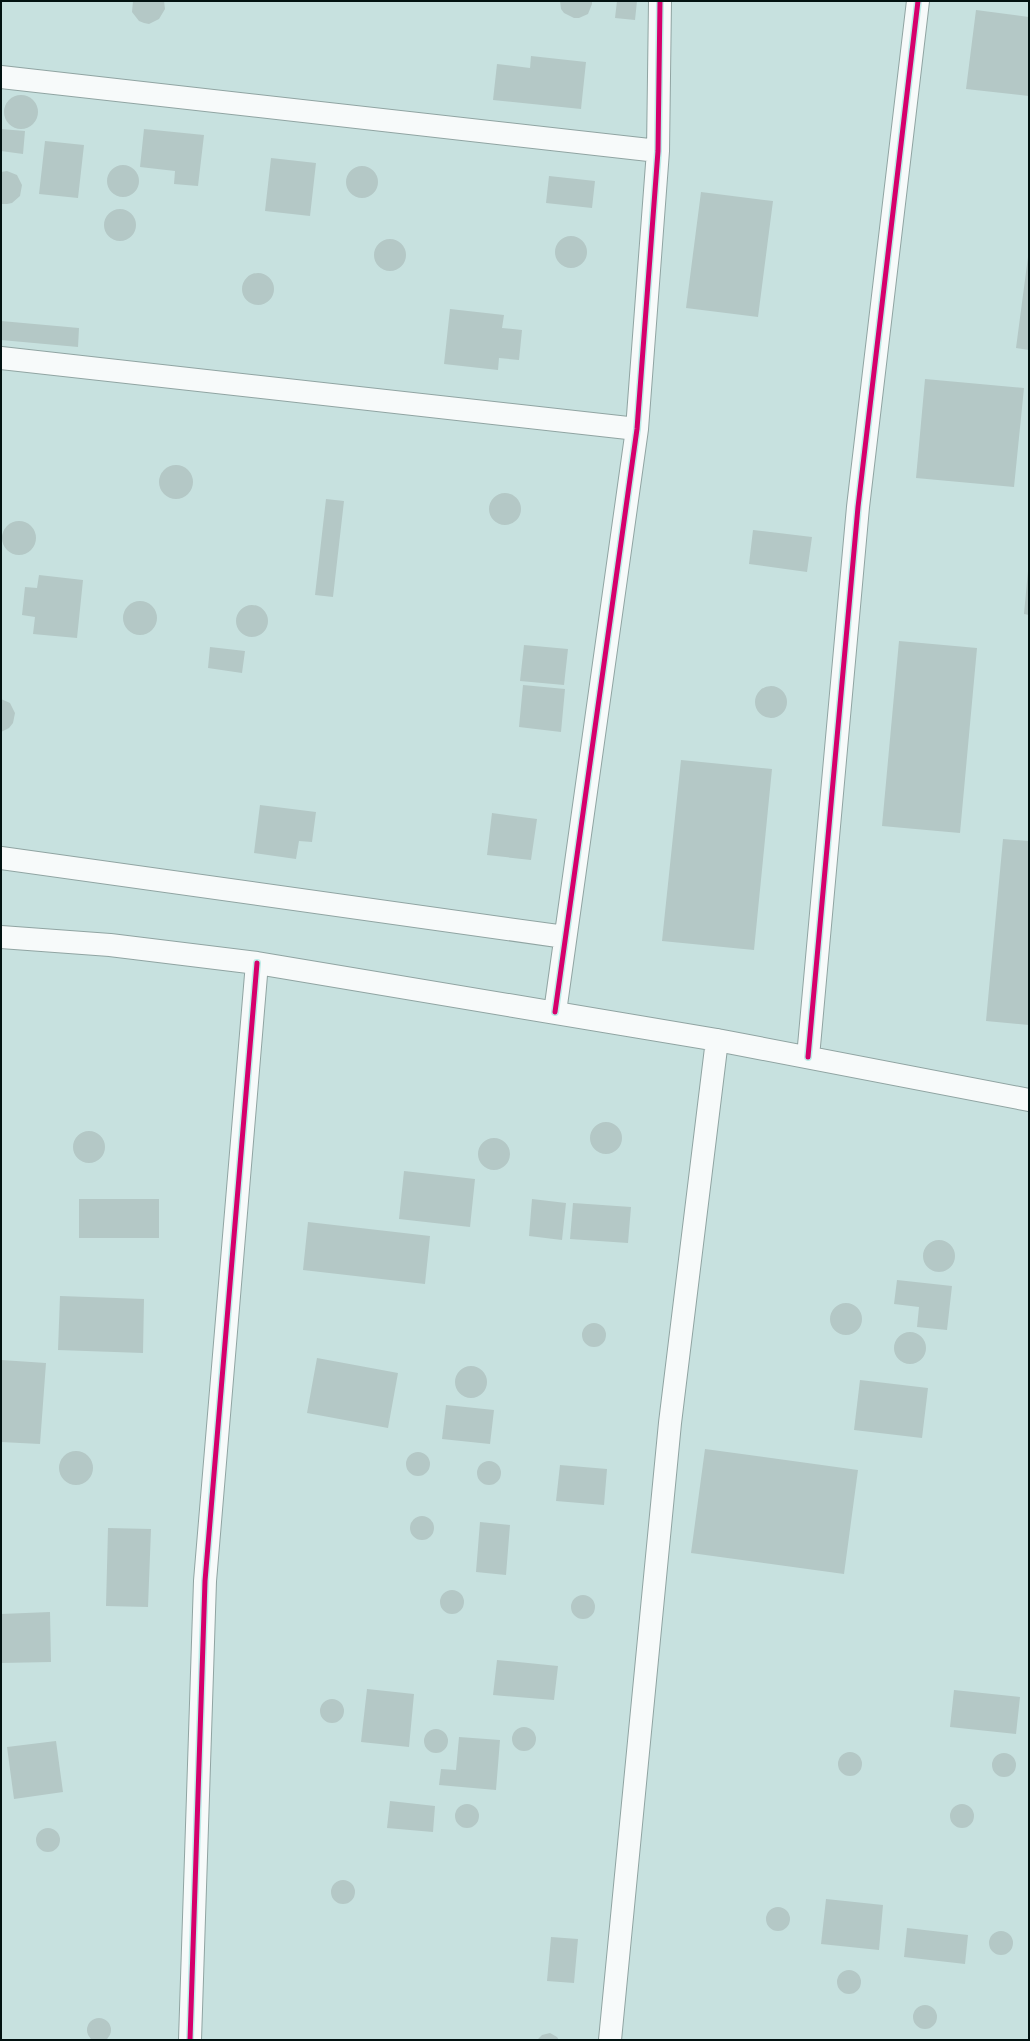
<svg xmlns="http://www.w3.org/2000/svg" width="1030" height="2041" viewBox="0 0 1030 2041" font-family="Cabin,sans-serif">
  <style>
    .building { fill: #b4c8c6 }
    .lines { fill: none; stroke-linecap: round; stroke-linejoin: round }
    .street-casing { stroke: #90a4a2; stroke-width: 24 }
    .street { stroke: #f7fafa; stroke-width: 22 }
    .cycleway-casing { stroke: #bcece8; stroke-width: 8 }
    .cycleway { stroke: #d6006c; stroke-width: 5 }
  </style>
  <rect width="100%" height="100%" fill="#c7e1df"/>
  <path class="building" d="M133 1H164L165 9 159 19 149 24 144 23 139 21 132 12Z
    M560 1H592V4L588 14 579 18H574L564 13 561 9Z
    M617 1H637L635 20 615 18Z
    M976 10 1029 17V96L966 89Z
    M531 56 586 62 581 109 493 100 497 64 530 68Z
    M4 112a17 17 0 1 1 34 0a17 17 0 1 1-34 0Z
    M1 129 25 131 23 154 1 151Z
    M144 129 204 135 198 186 174 184 175 171 140 167Z
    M45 141 84 145 78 198 39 194Z
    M271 158 316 163 310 216 265 211Z
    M107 181a16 16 0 1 1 32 0a16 16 0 1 1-32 0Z
    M346 182a16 16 0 1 1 32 0a16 16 0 1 1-32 0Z
    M7 171 17 175 22 185 20 196 12 203 7 204H1V172Z
    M549 176 595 181 592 208 546 203Z
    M701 192 773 201 758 317 686 308Z
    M104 225a16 16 0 1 1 32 0a16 16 0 1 1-32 0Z
    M555 252a16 16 0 1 1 32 0a16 16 0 1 1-32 0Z
    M374 255a16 16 0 1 1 32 0a16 16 0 1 1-32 0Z
    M1028 257H1029V350L1016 348Z
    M242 289a16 16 0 1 1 32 0a16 16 0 1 1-32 0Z
    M450 309 504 315 502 328 522 330 519 360 499 358 498 370 444 364Z
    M1 321 79 328 78 347 1 340Z
    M925 379 1024 388 1014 487 916 478Z
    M159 482a17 17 0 1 1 34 0a17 17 0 1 1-34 0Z
    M489 509a16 16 0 1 1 32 0a16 16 0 1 1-32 0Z
    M326 499 344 501 333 597 315 595Z
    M2 538a17 17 0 1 1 34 0a17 17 0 1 1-34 0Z
    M753 530 812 537 807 572 749 564Z
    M1028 571H1029V615L1024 614Z
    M39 575 83 580 77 638 33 634 35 617 22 615 25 587 37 588Z
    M123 618a17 17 0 1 1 34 0a17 17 0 1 1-34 0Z
    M236 621a16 16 0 1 1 32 0a16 16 0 1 1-32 0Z
    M899 641 977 648 960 833 882 826Z
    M524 645 568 649 564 685 520 681Z
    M210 647 245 651 242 673 208 668Z
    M523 685 565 689 561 732 519 727Z
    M755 702a16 16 0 1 1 32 0a16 16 0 1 1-32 0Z
    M1 699 10 703 15 713 13 723 9 728 1 732Z
    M681 760 772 769 754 950 662 941Z
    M260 805 316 812 312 842 299 841 296 859 254 853Z
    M492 813 537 819 531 860 487 855Z
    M1003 839 1029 841V1025L986 1021Z
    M590 1138a16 16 0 1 1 32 0a16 16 0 1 1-32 0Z
    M73 1147a16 16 0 1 1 32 0a16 16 0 1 1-32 0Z
    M478 1154a16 16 0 1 1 32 0a16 16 0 1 1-32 0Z
    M404 1171 475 1179 470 1227 399 1219Z
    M79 1199H159V1238H79Z
    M532 1199 566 1203 562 1240 529 1236Z
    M573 1203 631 1207 628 1243 570 1239Z
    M308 1222 430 1236 425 1284 303 1270Z
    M923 1256a16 16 0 1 1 32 0a16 16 0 1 1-32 0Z
    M897 1280 952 1286 947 1330 917 1327 919 1307 894 1304Z
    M60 1296 144 1299 143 1353 58 1350Z
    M830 1319a16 16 0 1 1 32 0a16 16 0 1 1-32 0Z
    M582 1335a12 12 0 1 1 24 0a12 12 0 1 1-24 0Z
    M894 1348a16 16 0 1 1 32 0a16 16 0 1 1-32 0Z
    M317 1358 398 1373 388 1428 307 1413Z
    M1 1360 46 1363 40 1444 1 1442Z
    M455 1382a16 16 0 1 1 32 0a16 16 0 1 1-32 0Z
    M860 1380 928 1388 922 1438 854 1430Z
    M446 1405 494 1410 490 1444 442 1439Z
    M705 1449 858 1470 844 1574 691 1553Z
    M59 1468a17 17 0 1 1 34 0a17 17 0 1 1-34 0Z
    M406 1464a12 12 0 1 1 24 0a12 12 0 1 1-24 0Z
    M477 1473a12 12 0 1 1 24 0a12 12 0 1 1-24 0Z
    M560 1465 607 1469 604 1505 556 1501Z
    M410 1528a12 12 0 1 1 24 0a12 12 0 1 1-24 0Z
    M480 1522 510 1525 506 1575 476 1572Z
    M108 1528 151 1529 148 1607 106 1606Z
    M440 1602a12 12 0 1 1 24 0a12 12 0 1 1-24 0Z
    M571 1607a12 12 0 1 1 24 0a12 12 0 1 1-24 0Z
    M50 1612 51 1662 1 1663V1614Z
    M497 1660 558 1666 554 1700 493 1695Z
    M367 1689 414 1694 409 1747 361 1742Z
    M954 1690 1020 1697 1016 1734 950 1727Z
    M320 1711a12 12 0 1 1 24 0a12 12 0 1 1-24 0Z
    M512 1739a12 12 0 1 1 24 0a12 12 0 1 1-24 0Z
    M424 1741a12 12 0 1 1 24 0a12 12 0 1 1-24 0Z
    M459 1737 500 1740 496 1790 439 1785 441 1769 456 1770Z
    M56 1741 63 1792 14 1799 7 1747Z
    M838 1764a12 12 0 1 1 24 0a12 12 0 1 1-24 0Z
    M992 1765a12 12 0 1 1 24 0a12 12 0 1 1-24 0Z
    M390 1801 435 1806 433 1832 387 1828Z
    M455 1816a12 12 0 1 1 24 0a12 12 0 1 1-24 0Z
    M950 1816a12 12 0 1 1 24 0a12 12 0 1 1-24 0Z
    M36 1840a12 12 0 1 1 24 0a12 12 0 1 1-24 0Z
    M331 1892a12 12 0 1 1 24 0a12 12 0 1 1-24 0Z
    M826 1899 883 1905 879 1950 821 1944Z
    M766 1919a12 12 0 1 1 24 0a12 12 0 1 1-24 0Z
    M907 1928 968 1935 965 1964 904 1957Z
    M989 1943a12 12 0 1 1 24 0a12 12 0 1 1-24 0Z
    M551 1937 578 1939 574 1983 547 1981Z
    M837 1982a12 12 0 1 1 24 0a12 12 0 1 1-24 0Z
    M913 2017a12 12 0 1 1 24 0a12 12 0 1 1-24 0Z
    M87 2030a12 12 0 1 1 24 0a12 12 0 1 1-24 0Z
    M550 2033 557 2037 559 2040H537L542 2035Z"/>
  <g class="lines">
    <defs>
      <path id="street" d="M1 77 658 151
        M1 358 637 429
        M1 858 565 937
        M1 937 110 945 257 963 717 1040 1029 1100
        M555 1012 637 429 658 151 660 1
        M808 1057 858 507 918 1
        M190 2040 205 1581 257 963
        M610 2040 670 1423 717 1040"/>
    </defs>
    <use href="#street" class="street-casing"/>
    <use href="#street" class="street"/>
    <defs>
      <path id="cycleway" d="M555 1012 637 429 658 151 660 1
        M808 1057 858 507 918 1
        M190 2040 205 1581 257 963"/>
    </defs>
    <use href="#cycleway" class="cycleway-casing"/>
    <use href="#cycleway" class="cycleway"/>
  </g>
  <rect width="1030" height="2041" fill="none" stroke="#021211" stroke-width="4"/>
</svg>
